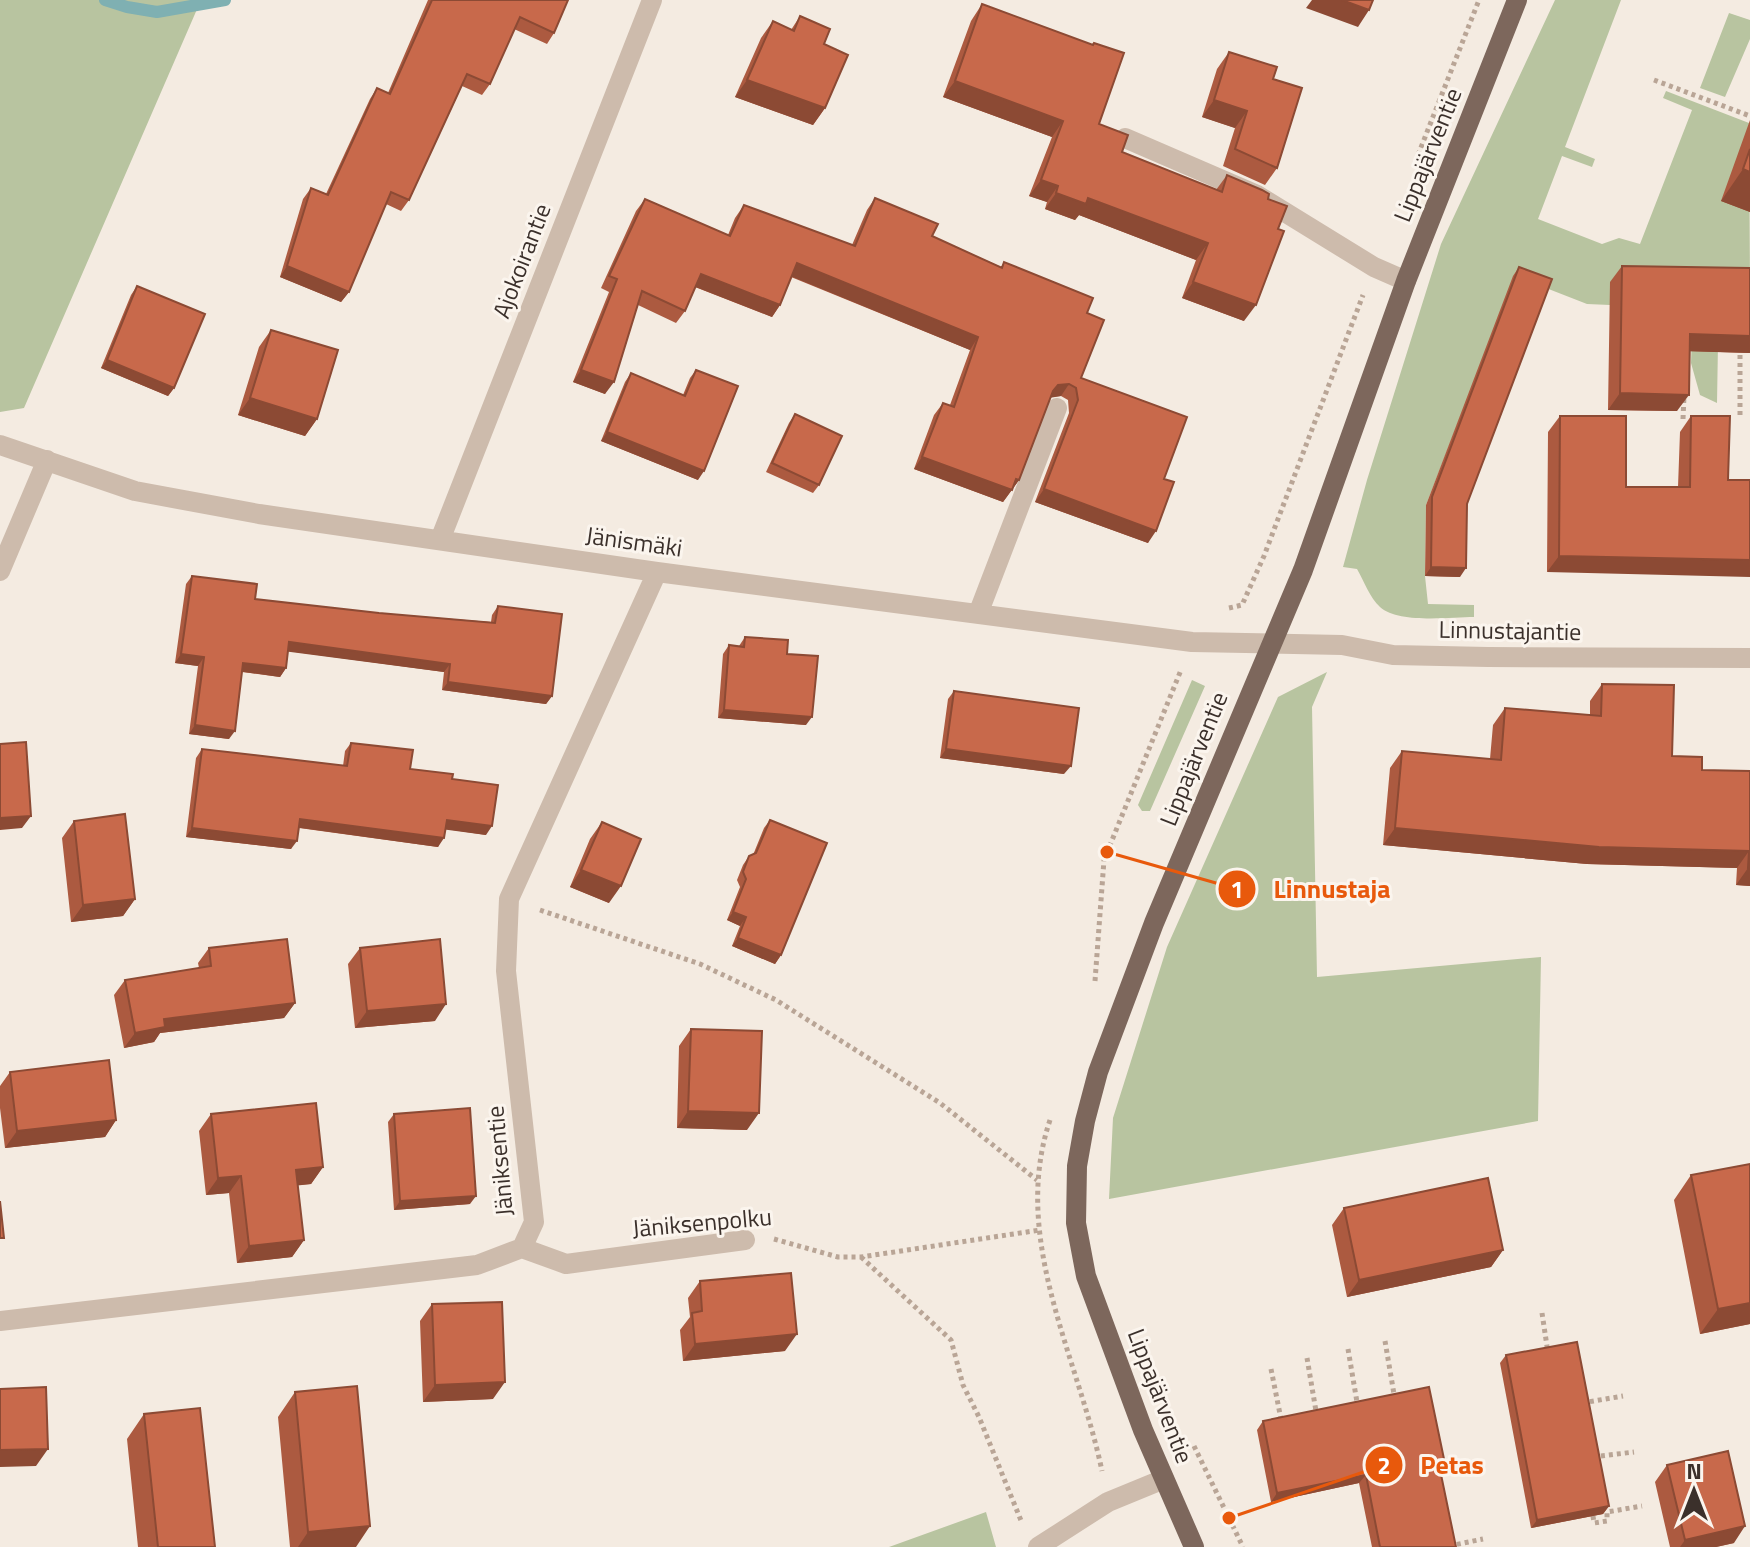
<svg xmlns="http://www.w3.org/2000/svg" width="1750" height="1547" viewBox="0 0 1750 1547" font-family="'Titillium Web',sans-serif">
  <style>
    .green { fill: #b8c4a0 }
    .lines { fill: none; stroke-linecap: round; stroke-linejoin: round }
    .stream { stroke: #7fb0b2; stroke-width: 12 }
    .path { stroke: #b9a596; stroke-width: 5; stroke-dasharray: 4 4; stroke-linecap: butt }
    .minor { stroke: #cdbbac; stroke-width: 20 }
    .major { stroke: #7d675c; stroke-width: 20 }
    .wall { fill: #ac5a40 }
    .shaded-wall { fill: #8c4a34 }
    .building { fill: #c8694b; stroke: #8c4a34; stroke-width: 2 }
    .labels { text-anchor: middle; stroke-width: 6; stroke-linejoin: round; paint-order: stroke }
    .street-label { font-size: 24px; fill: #3b302b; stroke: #fbf5ee }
    .leader { fill: none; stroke: #e8590c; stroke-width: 3 }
    .callout-dot { fill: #e8590c; stroke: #fbf5ee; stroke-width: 3 }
    .mark-label { font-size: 24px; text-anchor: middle; font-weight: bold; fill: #fff }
    .callout-label { font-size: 26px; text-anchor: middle; font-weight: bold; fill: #e8590c; stroke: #fbf5ee; stroke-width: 6; stroke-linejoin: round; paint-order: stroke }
  </style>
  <rect width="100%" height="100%" fill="#f4ebe1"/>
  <path class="green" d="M0 0H201L24 408 0 412Z
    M1555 0H1621L1565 147 1595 159 1592 167 1562 156 1538 219 1602 244 1619 238 1640 244 1692 110 1663 98 1666 91 1749 123 1750 284H1719L1717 403 1700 395 1691 363 1692 334 1610 305 1587 304 1546 288 1462 412 1426 505 1425 576 1428 604 1474 605V617C1450 617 1399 624 1380 607 1370 598 1364 581 1357 569L1343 567 1367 480 1441 244Z
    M1729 13 1750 20V39L1725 97 1700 88Z
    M1327 672 1312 707 1317 977 1541 957 1538 1121 1109 1199 1113 1118 1167 947 1278 697Z
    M1192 680 1205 686 1150 811H1142L1138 805Z
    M986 1512 996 1547H889Z"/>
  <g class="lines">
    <path class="stream" d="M105 0 127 7 157 12 225 0"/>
    <path class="path" d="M1654 80 1750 116
      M1418 155 1479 0
      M1740 415V353
      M1683 419 1684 396
      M1229 608 1242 605 1264 556 1363 295
      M540 910 700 964 776 1000 940 1103 1037 1180
      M1095 981 1104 860 1181 670
      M1050 1120C1010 1239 1078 1356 1102 1471
      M774 1239 838 1257H861L1040 1230
      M861 1257 951 1340 963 1385 979 1417 1022 1523
      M1542 1313 1548 1353
      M1385 1341 1395 1400
      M1348 1349 1358 1408
      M1307 1358 1317 1417
      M1271 1369 1282 1424
      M1582 1403 1623 1396
      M1194 1446 1243 1547
      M1593 1457 1634 1452
      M1593 1516 1594 1523 1607 1521V1512L1642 1506
      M1449 1546 1483 1539"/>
    <path class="minor" d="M1125 138 1257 195 1374 267 1406 281
      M0 445 135 491 259 514 657 572 1192 642 1342 645 1393 655 1488 657 1750 658
      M440 540 652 0
      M0 571 47 460
      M978 614 1057 408
      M522 1248 566 1264 745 1240
      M0 1321 477 1265 522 1248 534 1222 506 971 509 899 657 572
      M1038 1547 1108 1502 1164 1479"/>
    <path class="major" d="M1194 1547 1143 1430 1086 1276 1076 1223 1077 1166 1085 1121 1098 1072 1154 923 1303 570 1406 281 1517 0"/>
  </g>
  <path class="wall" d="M428 0H568L554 33 547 44 514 29 490 84 482 95 462 86 409 200 401 211 386 204 349 292 341 302 280 277 303 199 311 188 326 194 370 99 377 88 388 93Z
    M982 4 1099 124 1122 152 1216 190 1227 175 1244 321 1182 298 1196 260 1079 215 1075 220 1045 209 1047 202 1029 196 1052 137 943 97 971 21Z
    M800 16 824 44 825 108 813 125 735 97 761 38 773 21 791 30Z
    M1229 52 1273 79 1277 168 1265 185 1223 166 1235 128 1202 117 1217 69Z
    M1750 120V212L1721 201Z
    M875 198 932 236 1001 267 1004 262 1087 313 1081 378 1164 479 1148 543 1035 502 1069 413 1068 400 1061 396 1051 397 1019 480 1003 502 914 469 934 415 943 403 950 405 970 350 791 277 780 305 772 317 695 287 685 311 676 323 638 305 605 394 573 382 609 292 601 288 636 211 645 199 728 235 735 218 744 205 852 245 867 210Z
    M1622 266 1750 353 1690 351 1677 411 1608 410 1610 282Z
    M1519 267 1467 504 1460 577 1425 576 1426 505 1513 276Z
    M137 286 174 388 168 396 101 368 131 295Z
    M271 330 317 419 305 436 238 415 259 347Z
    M696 370 698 480 601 441 625 382 631 373 683 395 690 378Z
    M795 414 819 485 813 493 766 472 789 423Z
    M1560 416 1626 487H1678L1680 432 1691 416 1728 480 1547 572 1548 432Z
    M192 576 255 599 379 613 491 622 492 615 498 606 552 696 546 704 442 690 444 672 288 651 286 668 280 677 242 672 229 739 189 734 198 666 175 663 186 584Z
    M745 637 787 654 806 725 718 718 723 654 729 645 739 646Z
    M1602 684 1672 756 1702 770 1750 771V886L1736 885 1737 868 1587 864 1383 845 1390 768 1402 751 1490 759 1493 725 1505 708 1590 715V701Z
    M954 691 1064 774 940 758 948 699Z
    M351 743 410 769 452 779 486 835 446 829 438 847 299 828 291 849 186 837 196 758 202 749 343 766 345 751Z
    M770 820 781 955 775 964 732 946 740 926 727 920 740 887 737 880 743 865 749 856 753 855 764 828Z
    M74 821 135 899 123 916 71 922 62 838Z
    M602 822 609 903 570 887 590 839Z
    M209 948 295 1003 284 1018 160 1033 154 1042 124 1048 114 995 125 980 199 968 198 963Z
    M360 948 435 1021 355 1028 348 964Z
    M691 1029 747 1130 677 1128 679 1046Z
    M10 1072 116 1120 105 1137 5 1148 0 1108V1086Z
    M211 1114 323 1167 311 1184 298 1185 304 1240 292 1257 237 1263 229 1193 206 1195 199 1131Z
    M394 1114 470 1204 394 1210 388 1122Z
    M1691 1175 1750 1324 1700 1334 1674 1200Z
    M1344 1208 1503 1250 1491 1267 1347 1297 1332 1225Z
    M700 1281 785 1351 683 1361 680 1330 690 1317 688 1298Z
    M432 1304 493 1399 423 1402 420 1321Z
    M1506 1355 1609 1506 1603 1514 1531 1528 1500 1363Z
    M295 1392 356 1547H290L278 1417Z
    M144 1414 215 1547H138L127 1439Z
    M1263 1421 1444 1459 1439 1465 1456 1547H1372L1359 1483 1271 1502 1257 1430Z
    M1667 1465 1734 1543 1716 1547H1670L1655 1482Z"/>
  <path class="shaded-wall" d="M1312 0H1342L1369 10 1358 27 1306 8Z
    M747 80 825 108 813 125 735 97Z
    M955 81 1063 121 1052 137 943 97Z
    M1214 100 1247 111 1235 128 1202 117Z
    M1743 169 1750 172V212L1721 201Z
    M1041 180 1058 186 1047 202 1029 196Z
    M1056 193 1088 198 1208 243 1196 260 1079 215 1075 220 1045 209Z
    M797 263 978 337 970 350 788 275Z
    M287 266 349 292 341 302 280 277Z
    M701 274 780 305 772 317 693 286Z
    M1193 282 1256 305 1244 321 1182 298Z
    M1690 334 1750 336V353L1679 351Z
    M107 360 174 388 168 396 101 368Z
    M581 370 614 382 605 394 573 382Z
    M1069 384 1061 396 1049 398 1058 385Z
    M1620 393 1689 395 1677 411 1608 410Z
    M250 398 317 419 305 436 238 415Z
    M607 432 704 471 698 480 601 441Z
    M922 457 1019 480 1003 502 914 469Z
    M1044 489 1156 531 1148 543 1035 502Z
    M1559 556 1750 560V577L1547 572Z
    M1431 567 1466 568 1460 577 1425 576Z
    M289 642 450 664 444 672 283 651Z
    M181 654 204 657 198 666 175 663Z
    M243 663 286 668 280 677 237 671Z
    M448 682 552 696 546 704 442 690Z
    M724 710 812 717 806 725 718 718Z
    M195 725 235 731 229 739 189 734Z
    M946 749 1071 766 1064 774 940 758Z
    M31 816 22 828 0 830V818Z
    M300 819 444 838 438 847 294 827Z
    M447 820 492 826 486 835 441 829Z
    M192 828 297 841 291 849 186 837Z
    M1395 828 1749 851 1737 868 1587 864 1383 845Z
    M1748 868H1750V886L1736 885Z
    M581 870 621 886 609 903 570 887Z
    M135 899 123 916 71 922 83 905Z
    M733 912 746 917 740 926 727 920Z
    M738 938 781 955 775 964 732 946Z
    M295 1003 284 1018 160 1033 154 1042 124 1048 135 1033 164 1019Z
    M446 1004 435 1021 355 1028 367 1011Z
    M688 1111 759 1113 747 1130 677 1128Z
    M116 1120 105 1137 5 1148 17 1131Z
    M323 1167 311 1184 284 1187 296 1170Z
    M241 1176 229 1193 206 1195 218 1178Z
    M476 1196 470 1204 394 1210 400 1201Z
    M304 1240 292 1257 237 1263 249 1246Z
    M1503 1250 1491 1267 1347 1297 1359 1280Z
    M1750 1303V1324L1700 1334 1718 1309Z
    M797 1334 785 1351 683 1361 695 1344Z
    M505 1382 493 1399 423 1402 435 1385Z
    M48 1449 36 1466 0 1467V1450Z
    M1366 1475 1359 1483 1271 1502 1277 1493Z
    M1609 1506 1603 1514 1531 1528 1537 1520Z
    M370 1526 356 1547H298L308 1532Z
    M1745 1526 1734 1543 1716 1547H1680L1685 1540Z"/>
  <path class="building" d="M432 0H568L554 33 520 17 490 84 467 74 409 200 391 192 349 292 287 266 311 188 328 195 377 88 390 94Z
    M1342 0H1373L1369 10Z
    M982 4 1093 45 1094 43 1124 53 1099 124 1128 135 1122 152 1222 192 1227 175 1262 190 1269 194 1268 199 1287 206 1278 229 1284 231 1256 305 1193 282 1208 243 1088 198 1086 204 1056 193 1058 186 1041 180 1063 121 955 81Z
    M800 16 830 29 824 44 848 55 825 108 747 80 773 21 794 31Z
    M1229 52 1277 67 1273 79 1302 88 1277 168 1235 149 1247 111 1214 100Z
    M1750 149V172L1743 169Z
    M875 198 938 224 932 236 1002 268 1004 262 1093 298 1087 313 1104 320 1081 378 1187 417 1164 479 1174 482 1156 531 1044 489 1078 400 1076 388 1069 384 1058 385 1053 391 1019 480 1016 479 1012 490 922 457 943 403 954 407 978 337 797 263 780 305 701 274 685 311 642 291 614 382 581 370 617 279 609 276 645 199 730 236 744 205 855 246Z
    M1622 266 1750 268V336L1690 334 1689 395 1620 393Z
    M1519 267 1552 279 1467 504 1466 568 1431 567 1432 497Z
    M137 286 205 314 174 388 107 360Z
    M271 330 338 350 317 419 250 398Z
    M696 370 738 386 704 471 607 432 631 373 685 396Z
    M795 414 842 436 819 485 772 463Z
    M1560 416H1626V487H1690L1691 416H1730L1728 480H1750V560L1559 556Z
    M192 576 257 584 255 599 379 613 495 623 498 606 562 614 552 696 448 682 450 664 289 642 286 668 243 663 235 731 195 725 204 657 181 654Z
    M745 637 788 640 787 654 818 656 812 717 724 710 729 645 744 647Z
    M1602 684 1674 685 1672 756 1702 757V770L1750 771V868H1748L1749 851 1599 847 1395 828 1402 751 1501 760 1505 708 1601 716Z
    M954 691 1079 708 1071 766 946 749Z
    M26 742 31 816 0 818V744Z
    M351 743 413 750 410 769 453 774 452 779 498 785 492 826 447 820 444 838 300 819 297 841 192 828 202 749 347 766Z
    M125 814 135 899 83 905 74 821Z
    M770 820 827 843 781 955 738 938 746 917 733 912 746 879 743 872 749 856 756 853Z
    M602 822 641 839 621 886 581 870Z
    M287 939 295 1003 164 1019 165 1027 135 1033 125 980 211 966 209 948Z
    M440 939 446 1004 367 1011 360 948Z
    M691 1029 762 1031 759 1113 688 1111Z
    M109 1060 116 1120 17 1131 10 1072Z
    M316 1103 323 1167 296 1170 304 1240 249 1246 241 1176 218 1178 211 1114Z
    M470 1108 476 1196 400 1201 394 1114Z
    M1750 1164V1303L1718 1309 1691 1175Z
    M1488 1178 1503 1250 1359 1280 1344 1208Z
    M0 1201 4 1238H0Z
    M791 1273 797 1334 695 1344 692 1313 702 1311 700 1281Z
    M502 1302 505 1382 435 1385 432 1304Z
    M1577 1342 1609 1506 1537 1520 1506 1355Z
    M357 1386 370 1526 308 1532 295 1392Z
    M46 1387 48 1449 0 1450V1389Z
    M1429 1387 1444 1459 1438 1460 1456 1547H1380L1366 1475 1277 1493 1263 1421Z
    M200 1408 215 1547H158L144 1414Z
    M1728 1451 1745 1526 1685 1540 1667 1465Z"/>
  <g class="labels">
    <g class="street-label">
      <text transform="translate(1428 155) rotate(-68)" y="8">Lippajärventie</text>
      <text transform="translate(522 261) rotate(-69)" y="8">Ajokoirantie</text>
      <text transform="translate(634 542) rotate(8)" y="8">Jänismäki</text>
      <text transform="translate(1510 631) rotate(1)" y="8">Linnustajantie</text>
      <text transform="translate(1194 759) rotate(-68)" y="8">Lippajärventie</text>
      <text transform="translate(500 1161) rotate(-95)" y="8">Jäniksentie</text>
      <text transform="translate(702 1223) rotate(-5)" y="8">Jäniksenpolku</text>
      <text transform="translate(1160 1396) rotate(69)" y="8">Lippajärventie</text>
    </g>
  </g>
  <path class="leader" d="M1107 852L1237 889M1229 1518L1384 1465"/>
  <g class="callout-dot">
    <circle cx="1107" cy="852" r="8"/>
    <circle cx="1229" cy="1518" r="8"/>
    <circle cx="1237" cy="889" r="20"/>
    <circle cx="1384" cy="1465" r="20"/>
  </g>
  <g class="mark-label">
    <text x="1237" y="898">1</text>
    <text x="1384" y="1474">2</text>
  </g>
  <g class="callout-label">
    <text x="1332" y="898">Linnustaja</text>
    <text x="1452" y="1474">Petas</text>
  </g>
  <g transform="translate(1694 1491)" stroke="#fbf5ee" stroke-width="6" paint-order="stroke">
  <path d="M0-6L14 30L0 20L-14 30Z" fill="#3b302b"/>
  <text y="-12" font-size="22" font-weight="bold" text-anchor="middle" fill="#3b302b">N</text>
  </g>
</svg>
